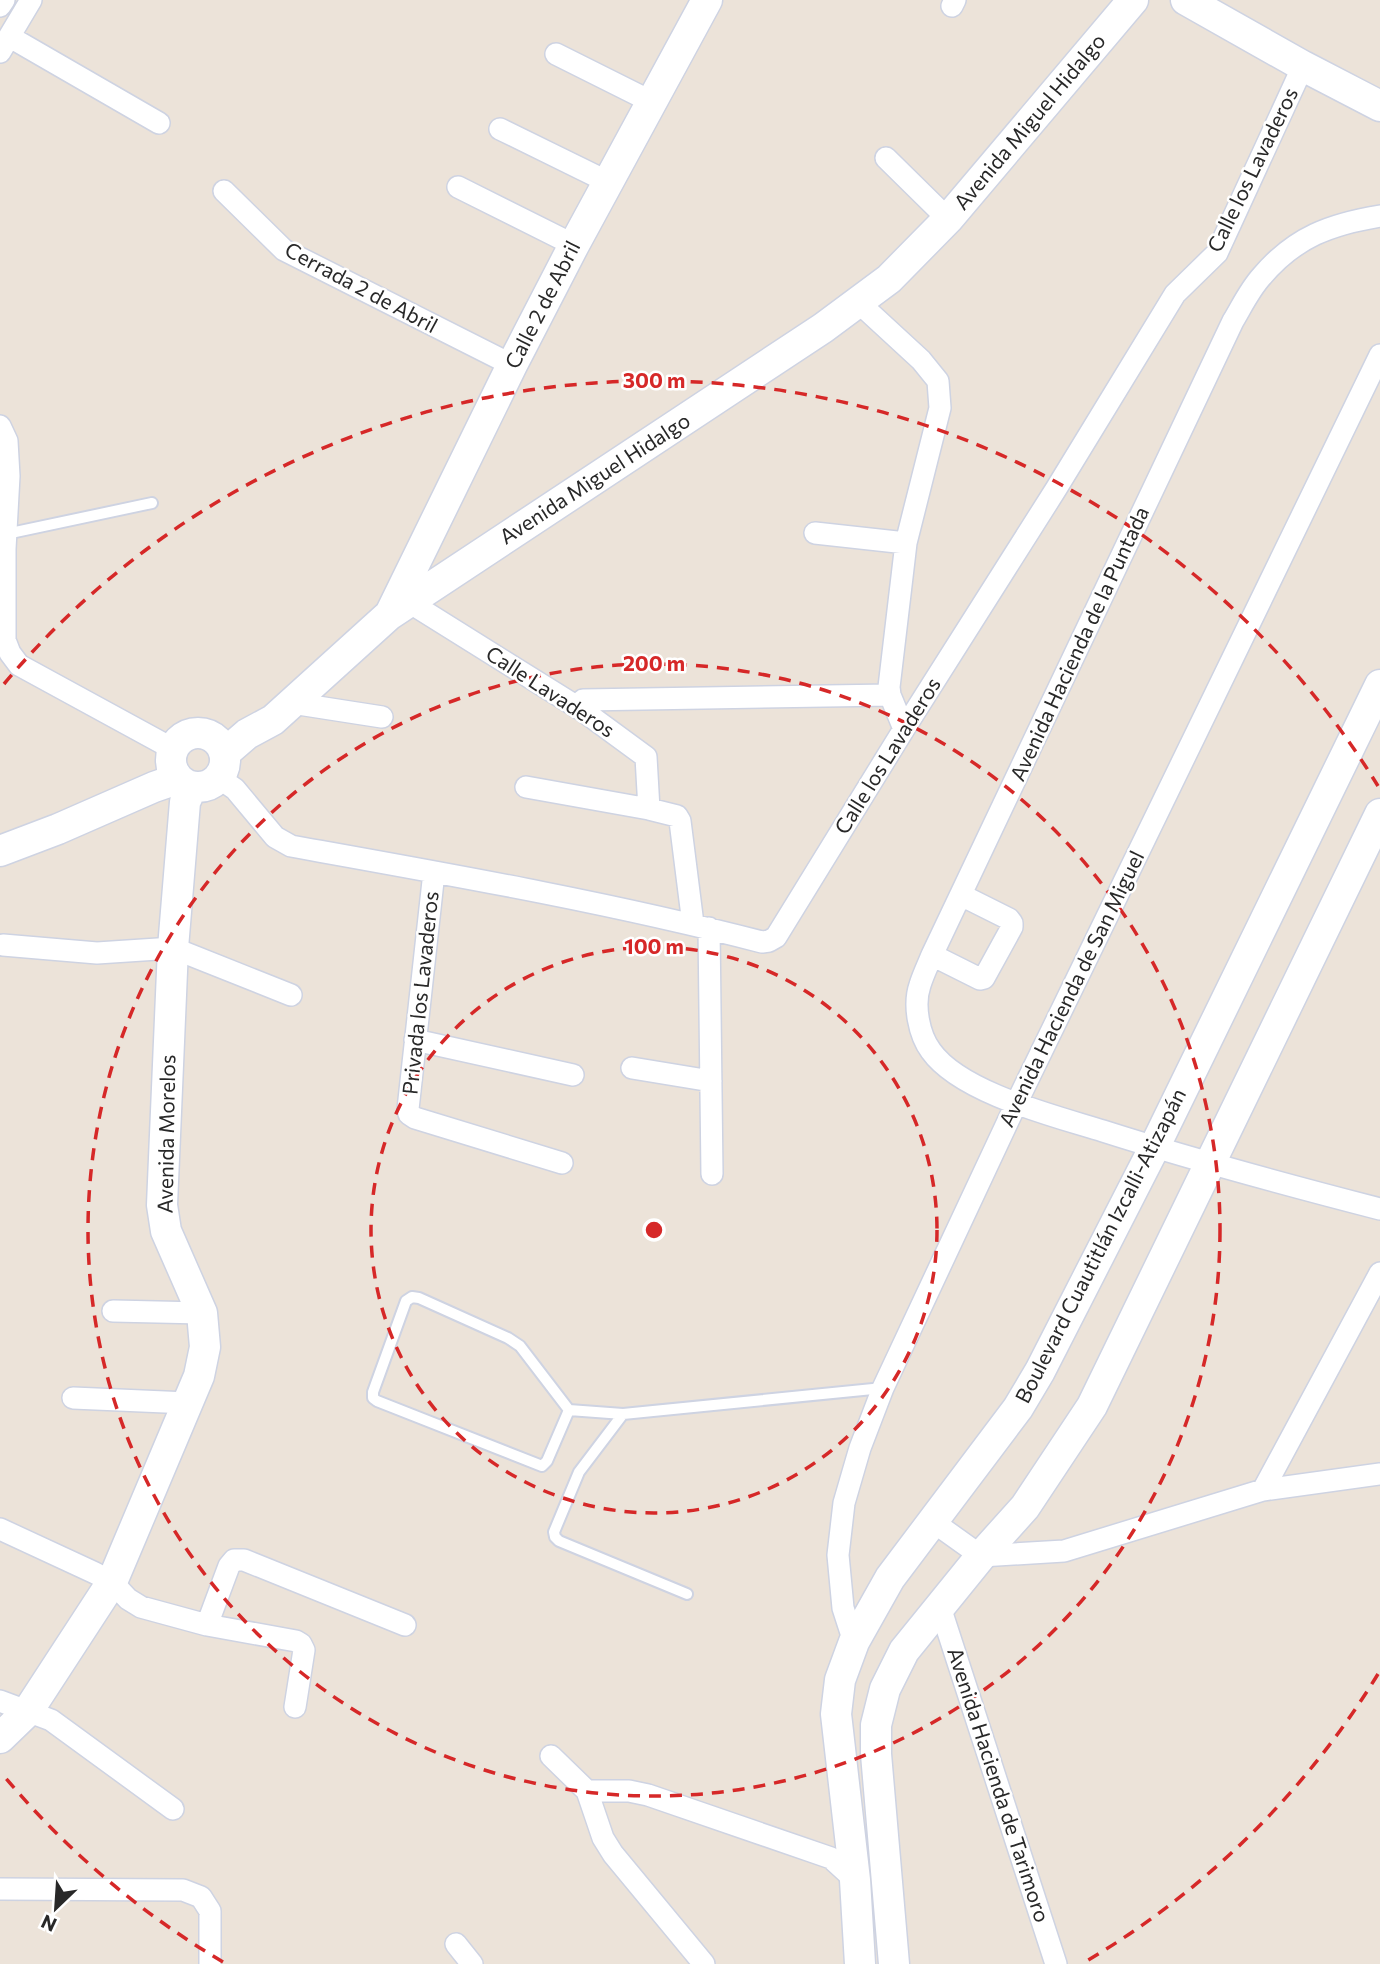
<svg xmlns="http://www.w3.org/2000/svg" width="1380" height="1964" viewBox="0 0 1380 1964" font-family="Commissioner,sans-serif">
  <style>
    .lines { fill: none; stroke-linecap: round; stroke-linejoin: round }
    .lane-casing { stroke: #ced3e2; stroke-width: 14 }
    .street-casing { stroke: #ced3e2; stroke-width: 24 }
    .secondary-casing { stroke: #ced3e2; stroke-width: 33 }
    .lane { stroke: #fff; stroke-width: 10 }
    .street { stroke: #fff; stroke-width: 21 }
    .secondary { stroke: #fff; stroke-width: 30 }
    .ring { fill: none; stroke: #d62828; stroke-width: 3.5; stroke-dasharray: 12 9 }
    .labels { text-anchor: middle; stroke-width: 5; stroke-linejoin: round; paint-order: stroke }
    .street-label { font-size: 21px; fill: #282828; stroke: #fff }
    .centre { fill: #d62828; stroke: #fff; stroke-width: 3.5 }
    .ring-label { font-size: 21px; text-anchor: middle; font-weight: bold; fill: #d62828; stroke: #fff; stroke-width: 5; stroke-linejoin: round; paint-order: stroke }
  </style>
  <rect width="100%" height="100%" fill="#ece3d9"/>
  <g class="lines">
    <defs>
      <path id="lane" d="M6 534 152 503
        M569 1410 547 1461 542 1466 377 1401 373 1398V1392L406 1301 412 1297 419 1298 508 1338 520 1346 569 1410 623 1414 883 1388
        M623 1414 579 1472 554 1532 555 1537 559 1541 687 1594"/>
      <path id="street" d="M0 6 4 0
        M952 6 955 0
        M10 37 159 123
        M0 52 31 0
        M556 54 652 102
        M500 129 608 182
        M886 158 948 219
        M458 187 574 245
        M224 191 284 250 512 365
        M1380 216C1331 224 1295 237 1262 276 1250 289 1242 306 1233 321L932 955C928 965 923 975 920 985 913 1005 919 1035 931 1051 961 1093 1055 1116 1103 1131 1194 1160 1287 1185 1380 1209
        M858 302 921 360 938 381 940 408 906 543 889 687 890 695 904 729
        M0 426 7 441 9 476 5 549V640L10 653 19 665 173 749
        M815 533 906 543
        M409 602 582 710 646 757 649 809
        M583 700 890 695
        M292 703 382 717
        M219 778 235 789 275 837 291 846C447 874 608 902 762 942L769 941 776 937 904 729 1056 489 1175 294 1217 253 1303 66
        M526 787 649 809 677 816 680 821 693 924
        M434 872 408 1109 409 1114 415 1118 562 1163
        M709 928 712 1174
        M3 945 97 953 173 948 291 995
        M932 955 980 979 984 978 1012 927V923L1009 919 961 895
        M415 1040 573 1075
        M632 1068 711 1081
        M113 1311 202 1313
        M73 1398 188 1403
        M1263 1490 1380 1273
        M932 1521 981 1556 1064 1551 1263 1490 1380 1474
        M0 1529 95 1573 112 1582 128 1599 141 1607 207 1625 296 1641 301 1644 304 1650 295 1707
        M940 1607 1056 1964
        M207 1625 229 1566 234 1560H244L405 1625
        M854 1642 843 1608 838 1555 844 1503 860 1448 883 1388 1016 1104 1380 355
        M0 1701 51 1720 173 1809
        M551 1756 587 1791 603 1838 613 1854 704 1964
        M587 1791H629L648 1795 831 1858 855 1880
        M0 1889 183 1890 201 1897 210 1911V1964
        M456 1944 472 1964"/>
      <path id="secondary" d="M1186 0 1303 66 1380 106
        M391 612 512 365 574 245 707 0
        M171 760a27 27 0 1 1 54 0a27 27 0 1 1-54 0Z
        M225 753 247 734 273 720 389 615 823 328 889 279 948 219 1133 0
        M0 851 58 829 154 787 177 779
        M0 1738 28 1711 112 1582 199 1376 205 1347 202 1313 166 1231 162 1205 173 948 185 802 192 787
        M860 1964 855 1880 836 1714 840 1680 854 1642 890 1578 1018 1408 1040 1371 1154 1148 1380 685
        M894 1964 876 1754V1725L885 1689 904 1651 981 1556 1025 1507 1092 1406 1380 814"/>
    </defs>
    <use href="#lane" class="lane-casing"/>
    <use href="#street" class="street-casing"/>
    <use href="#secondary" class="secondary-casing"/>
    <use href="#lane" class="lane"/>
    <use href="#street" class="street"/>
    <use href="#secondary" class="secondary"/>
  </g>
  <g class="ring">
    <circle cx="654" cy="1230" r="283"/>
    <circle cx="654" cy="1230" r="566"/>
    <path d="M1378 1674A849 849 0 0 1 1085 1962M223 1962A849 849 0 0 1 4 1776M4 684A849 849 0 0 1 1378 786"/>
  </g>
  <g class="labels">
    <g class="street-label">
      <text transform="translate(1030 122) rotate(-50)" y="7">Avenida Miguel Hidalgo</text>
      <text transform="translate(1253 170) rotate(-64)" y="7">Calle los Lavaderos</text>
      <text transform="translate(361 288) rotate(28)" y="7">Cerrada 2 de Abril</text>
      <text transform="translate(543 305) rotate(-63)" y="7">Calle 2 de Abril</text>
      <text transform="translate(595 479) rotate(-33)" y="7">Avenida Miguel Hidalgo</text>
      <text transform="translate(1080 644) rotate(-65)" y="7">Avenida Hacienda de la Puntada</text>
      <text transform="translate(550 692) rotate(33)" y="7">Calle Lavaderos</text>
      <text transform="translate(888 756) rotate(-58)" y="7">Calle los Lavaderos</text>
      <text transform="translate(1072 989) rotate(-64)" y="7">Avenida Hacienda de San Miguel</text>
      <text transform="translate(421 993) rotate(-84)" y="7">Privada los Lavaderos</text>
      <text transform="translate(167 1134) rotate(-89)" y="7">Avenida Morelos</text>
      <text transform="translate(1101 1246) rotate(-63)" y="7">Boulevard Cuautitlán Izcalli-Atizapán</text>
      <text transform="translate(998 1785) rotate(72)" y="7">Avenida Hacienda de Tarimoro</text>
    </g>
  </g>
  <circle cx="654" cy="1230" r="10" class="centre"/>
  <g class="ring-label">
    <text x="654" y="388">300 m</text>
    <text x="654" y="671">200 m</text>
    <text x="654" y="954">100 m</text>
  </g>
  <g transform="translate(56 1908) rotate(205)" stroke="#ffffff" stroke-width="5" paint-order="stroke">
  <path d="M0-5L12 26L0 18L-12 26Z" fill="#282828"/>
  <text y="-10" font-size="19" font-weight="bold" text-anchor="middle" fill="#282828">N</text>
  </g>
</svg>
